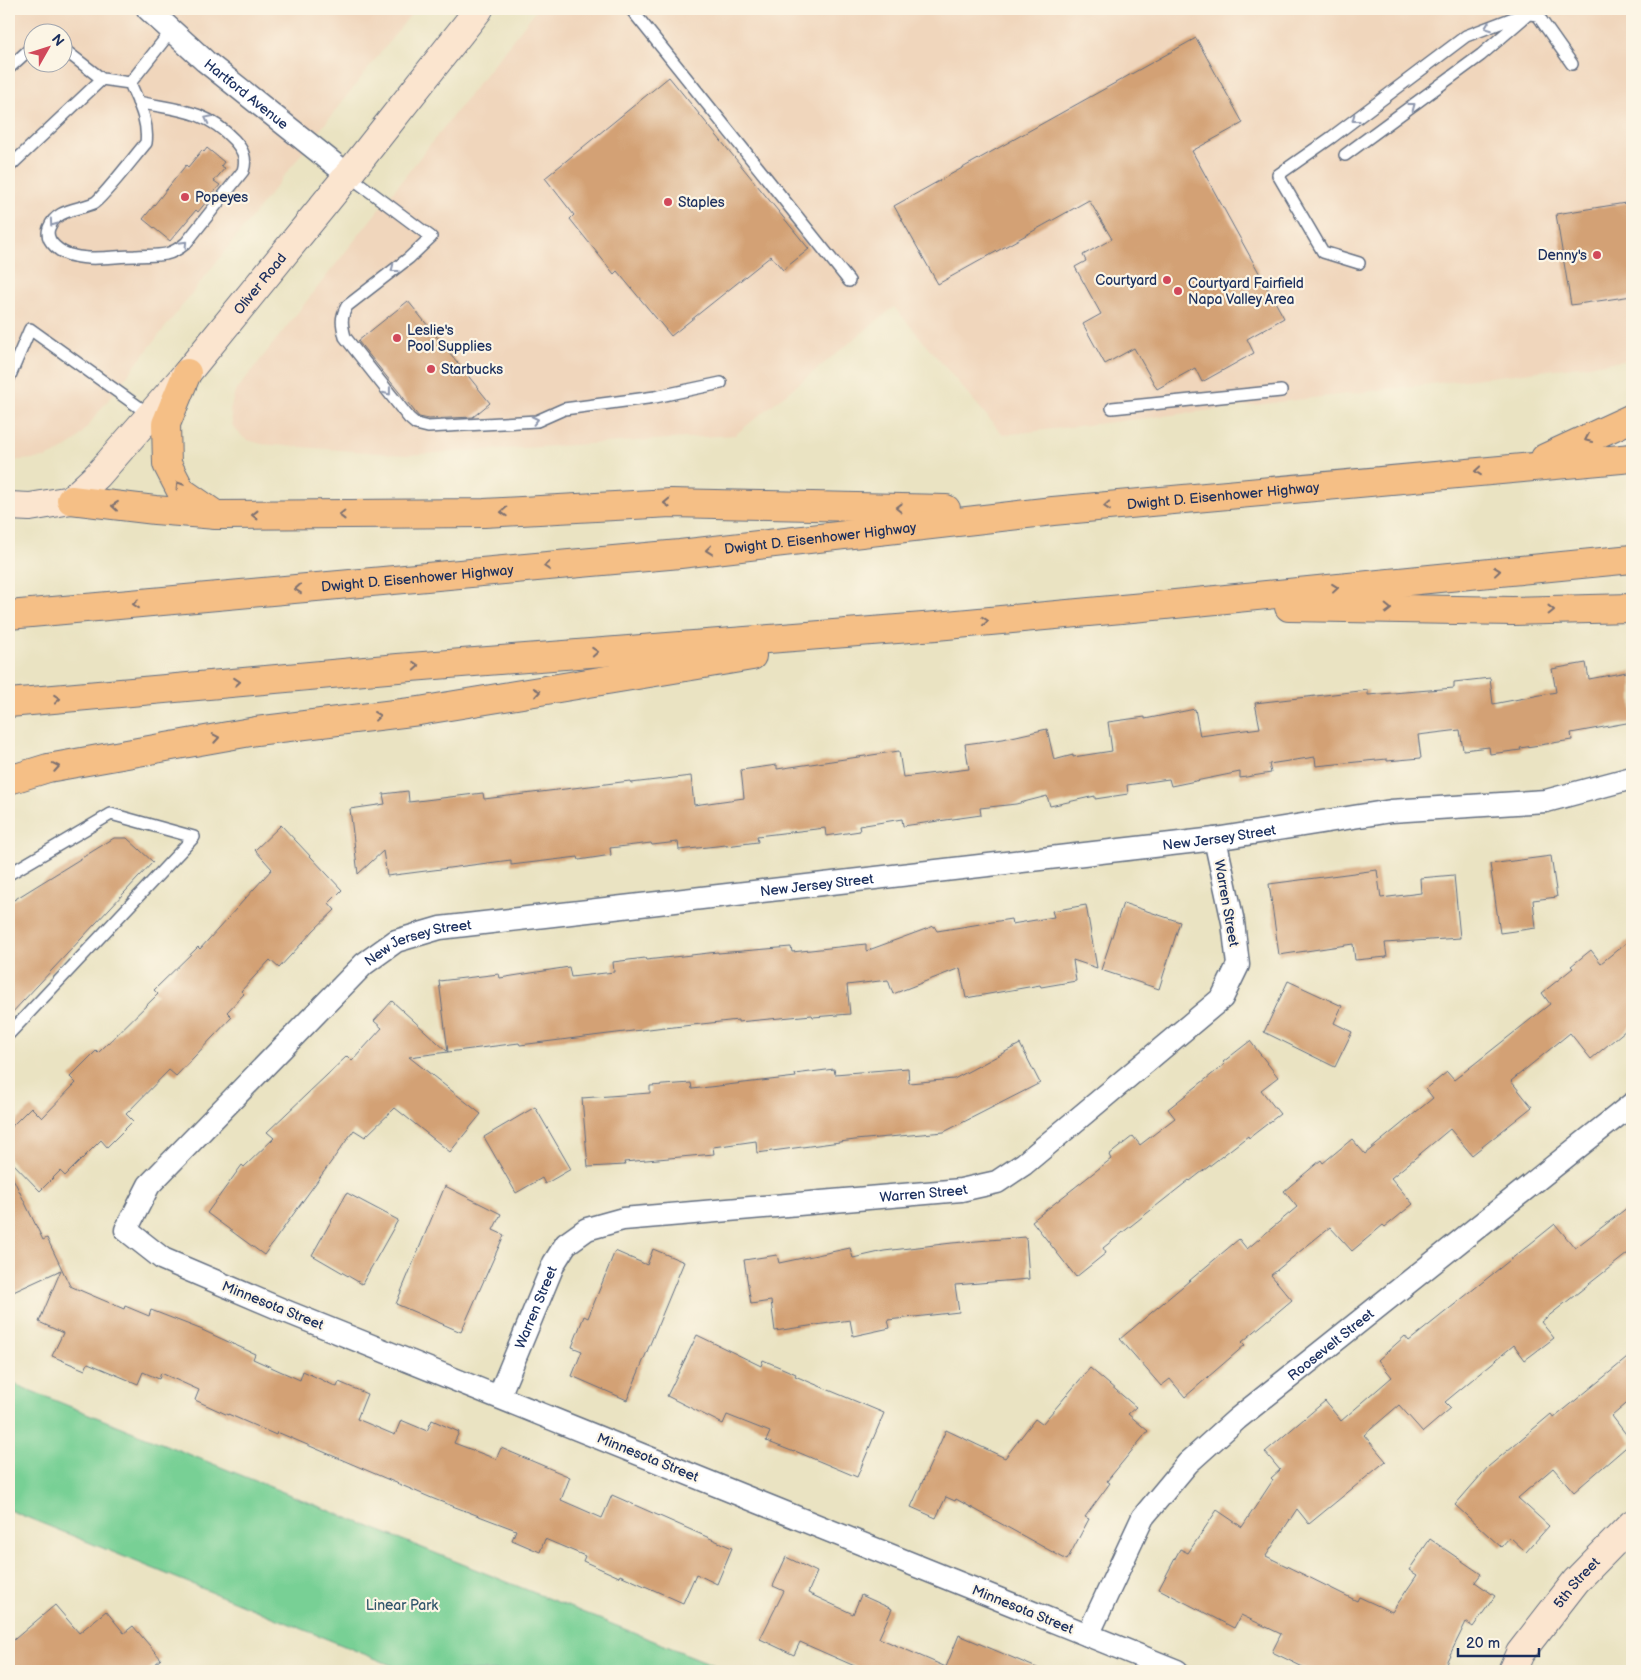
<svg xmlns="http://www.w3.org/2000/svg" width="1641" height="1680" viewBox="0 0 1641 1680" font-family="'Balsamiq Sans',sans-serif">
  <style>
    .built { fill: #f0d6bc; fill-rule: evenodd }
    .green { fill: #78d095; stroke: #4a807a }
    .building { fill: #d3a174 }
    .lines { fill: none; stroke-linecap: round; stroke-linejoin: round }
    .lane-casing { stroke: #636e81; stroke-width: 14 }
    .street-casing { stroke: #636e81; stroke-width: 25 }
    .secondary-casing { stroke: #636e81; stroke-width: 30 }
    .highway-casing { stroke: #636e81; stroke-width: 30 }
    .lane { stroke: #fff; stroke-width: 11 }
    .street { stroke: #fff; stroke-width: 22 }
    .secondary { stroke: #fbe5cf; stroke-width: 28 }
    .highway { stroke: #f5bf86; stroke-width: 28 }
    .oneway { stroke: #8d97ae }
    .oneway2 { stroke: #7d7070 }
    .poi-dot { fill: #d1495b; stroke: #fcf5e5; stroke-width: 2 }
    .labels { text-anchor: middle; stroke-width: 4.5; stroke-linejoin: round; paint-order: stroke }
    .street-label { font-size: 14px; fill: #1b2f5e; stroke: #fcf5e5 }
    .poi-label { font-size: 14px; fill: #1b2f5e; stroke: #fcf5e5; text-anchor: start }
    .park-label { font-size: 14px; fill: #32576c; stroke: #fcf5e5 }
  </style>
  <rect width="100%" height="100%" fill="#fcf5e5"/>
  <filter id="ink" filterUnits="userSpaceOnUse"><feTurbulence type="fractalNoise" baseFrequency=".02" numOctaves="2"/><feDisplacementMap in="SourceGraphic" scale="10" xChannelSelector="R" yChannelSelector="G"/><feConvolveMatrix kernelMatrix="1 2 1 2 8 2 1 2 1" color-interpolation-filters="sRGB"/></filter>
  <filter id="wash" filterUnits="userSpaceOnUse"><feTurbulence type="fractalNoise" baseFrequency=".0096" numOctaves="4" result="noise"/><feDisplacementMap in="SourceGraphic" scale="20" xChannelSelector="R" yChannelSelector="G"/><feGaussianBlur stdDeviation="1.12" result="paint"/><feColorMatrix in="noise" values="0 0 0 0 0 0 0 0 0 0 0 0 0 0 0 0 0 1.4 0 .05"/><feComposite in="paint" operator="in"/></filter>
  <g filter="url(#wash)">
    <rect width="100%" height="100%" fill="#eae3c2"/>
    <path class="built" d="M11 9H415L76 441 61 451 45 458 9 461V11ZM32 32H62V62H32Z
      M537 9H1632V360L1003 435 894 307 735 435 406 455 261 444 245 439 233 427 230 410 235 392Z"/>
    <path class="green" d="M9 1382 664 1645 729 1671H406L9 1510Z"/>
    <g id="blocks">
      <path class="building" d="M1196 38 1243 123 1192 151 1284 318 1247 339 1254 353 1202 382 1195 368 1157 389 1134 348 1105 364 1083 324 1101 314 1075 267 1086 261 1083 255 1112 239 1089 200 938 284 894 206Z
        M669 77 809 249 783 270 771 256 671 336 617 271 614 274 570 219 574 215 545 178Z
        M207 148 224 162 221 166 225 168 214 181 220 185 198 212 196 210 170 241 143 219 186 165 188 167 202 150 204 152Z
        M1632 202V296L1571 305 1556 214Z
        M408 301 490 403 473 417 429 419 419 417 358 341Z
        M1586 663 1589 679 1632 671V722L1571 733 1572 740 1520 748 1521 750 1490 754 1489 747 1463 750 1460 730 1418 735 1421 758 1387 761V759L1316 766 1315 757 1269 764 1271 773 1240 778V772L1171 786 1169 779 1127 785 1128 794 1095 799V796L1050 806 1047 796 1016 804 980 808 981 815 903 826 902 819 859 826 860 831 826 836 825 828 757 836 758 842 726 846V845L679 850 678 842 652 845 651 843 610 848 611 855 579 860 578 857 511 865V860L387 876 383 851 358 874 350 809 385 804 383 794 408 791 409 802 483 793 484 799 630 781 631 783 691 776 694 805 744 798 741 770 777 765V769L899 751 903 777 969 769 965 744 1003 739 1047 729 1054 760 1073 755V757L1112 751 1108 722 1145 717V719L1195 709 1200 736 1260 728 1255 703 1368 690V695L1454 688V682L1490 678 1493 704 1556 692 1552 669Z
        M281 825 342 890 329 903 335 910 314 930 279 968 270 960 241 991 244 994 227 1012 232 1017 176 1076 169 1070 126 1114 133 1121 107 1147 101 1140 65 1176 60 1171 40 1191 9 1159V1129L31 1107 42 1118 76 1083 70 1077 96 1051 98 1053 158 994 154 990 198 947 200 949 272 869 255 850Z
        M114 838H127L153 862 9 1016V903Z
        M1551 856 1557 897 1533 900 1536 928 1500 933 1490 864Z
        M1377 870 1381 898 1421 893 1420 878 1454 875 1460 938 1385 943 1387 957 1355 960 1353 944 1279 955 1269 884Z
        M1123 903 1180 922 1159 989 1101 970Z
        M1086 905 1097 968 1073 960 1076 981 1041 987 1040 985 966 998 960 968 893 994 888 980 847 985 850 1014 813 1017 812 1015 738 1022V1020L665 1028V1027L520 1045 519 1043 448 1052 439 981 499 974 500 978 569 967 571 977 614 972 613 962 645 958 646 960 718 952V953L791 947 792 952 866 944V951L934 926 937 931 1011 919 1012 924 1054 917 1052 911Z
        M1632 938V1025L1591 1059 1570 1033 1511 1081 1532 1107 1472 1155 1450 1129 1391 1178 1413 1204 1385 1227 1383 1225 1352 1251 1330 1227 1271 1275 1292 1300 1242 1342 1245 1345 1185 1397 1170 1379 1161 1386 1120 1339 1239 1239 1247 1249 1297 1207 1284 1191 1321 1160 1323 1163 1352 1139 1365 1154 1433 1098 1426 1089 1447 1072 1454 1080 1550 1004 1542 993 1573 968 1571 966 1591 950 1601 963Z
        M1288 981 1342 1006 1334 1023 1352 1032 1335 1067 1264 1032Z
        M392 1001 448 1052 409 1057 481 1114 450 1152 395 1108 365 1137 354 1130 264 1255 207 1213 242 1165 244 1167 274 1138 267 1132 347 1056 352 1061 382 1028 374 1021Z
        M1250 1041 1278 1077 1261 1090 1280 1114 1249 1138 1248 1136 1190 1181 1189 1180 1103 1248 1106 1253 1076 1277 1032 1221 1111 1159 1109 1155 1133 1136 1140 1145 1175 1118 1168 1109 1225 1064 1223 1062Z
        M1020 1044 1040 1083 944 1132 855 1140 757 1153 756 1141 713 1147 714 1154 624 1162 625 1165 588 1167 582 1098 650 1093V1086L691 1083 692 1089 796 1077 795 1074 834 1069 835 1074 908 1068 909 1083 954 1079Z
        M535 1107 571 1169 545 1184 542 1178 516 1193 484 1137Z
        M9 1170 43 1240 47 1238 70 1286 124 1309 125 1306 149 1316 151 1310 200 1329 255 1354 253 1359 300 1380 303 1371 337 1387 339 1382 367 1394 357 1419 395 1435 401 1420 427 1431 432 1420 459 1432 454 1443 496 1459 501 1448 570 1477 561 1500 602 1518 612 1495 732 1548 717 1584 696 1574 683 1603 620 1575 619 1577 583 1561 585 1556 545 1539 540 1552 512 1540 516 1530 434 1499 277 1432 276 1435 228 1414V1415L195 1400 199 1390 161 1373 159 1379 143 1372 138 1384 88 1363 85 1370 52 1356 63 1333 39 1322 61 1270 9 1294Z
        M445 1186 501 1214 493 1230 504 1235 461 1332 396 1304Z
        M347 1193 398 1220 362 1284 312 1255Z
        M1632 1204V1250L1541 1322 1554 1338 1525 1360 1514 1345 1445 1402 1451 1408 1423 1432 1399 1405 1364 1435 1386 1461 1309 1524 1297 1509 1266 1556 1357 1601 1359 1597 1392 1612 1417 1575 1409 1570 1430 1539 1481 1574 1475 1582 1495 1596 1473 1627 1466 1622 1442 1671H1311L1272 1652 1281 1634 1241 1615 1234 1628 1159 1589 1180 1549 1188 1553 1217 1510 1242 1527 1273 1480 1271 1478 1280 1470 1265 1452 1325 1401 1341 1421 1392 1377 1378 1360 1405 1336 1409 1341 1555 1224 1575 1248Z
        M1026 1237 1029 1279 955 1285 959 1312 888 1320 890 1328 853 1336 850 1320 775 1331 771 1301 751 1304 744 1260 777 1255 779 1263 850 1248 853 1258 884 1251 952 1243Z
        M653 1249 684 1262 627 1400 572 1376 582 1351 572 1347 584 1316 588 1318 615 1251 647 1265Z
        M697 1335 761 1366 763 1360 796 1374 795 1376 884 1413 857 1477 795 1451 794 1452 766 1441 770 1432 727 1415 723 1424 667 1396Z
        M1632 1354V1399L1612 1416 1632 1442 1574 1492 1553 1468 1518 1498 1549 1526 1526 1552 1510 1537 1501 1547 1455 1505 1488 1467 1551 1414 1554 1418Z
        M1090 1368 1136 1407 1128 1414 1148 1431 1107 1481 1110 1483 1085 1517 1089 1519 1067 1560 956 1499 955 1501 946 1497 936 1518 911 1507 946 1430 1005 1458 1035 1419 1042 1424Z
        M786 1557 817 1572 808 1593 853 1614 861 1595 892 1609 879 1638 946 1667 959 1635 1044 1671H866L800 1642 794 1655 760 1639 784 1591 773 1586Z
        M55 1605 79 1633 106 1611 124 1633 133 1626 161 1659 147 1671H9V1644Z"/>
    </g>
  </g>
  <g filter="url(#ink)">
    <use href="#blocks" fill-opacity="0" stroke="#636e81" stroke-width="1"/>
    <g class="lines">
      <defs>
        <path id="lane" d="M631 9 849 281
          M1534 10 1572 64
          M9 68 32 47
          M102 79 130 83 172 30
          M130 83C138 102 149 121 146 143 138 152 101 200 94 203 78 210 56 209 49 228 44 242 62 254 74 256 93 261 116 256 135 256 145 255 156 256 166 254 174 252 180 248 186 243L243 171C247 158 243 150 234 140 205 109 176 110 138 102
          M1345 155 1481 55 1526 16
          M9 167 102 79 62 48
          M348 175 431 237 409 258 347 306C340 318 342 325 345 337L409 418 416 424 428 427 537 421 564 409 655 397 721 383
          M1359 263 1323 252 1278 175 1332 137 1466 36 1534 10
          M9 378 30 329 150 415
          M1112 408 1281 391
          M9 874 111 814 194 837 9 1034"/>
        <g id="street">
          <path id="s1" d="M148 9 205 61 348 175"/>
          <path d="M1533 9H1536"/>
          <path id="s2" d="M499 1396 554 1263 566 1244 587 1229 623 1219 961 1190 997 1182 1024 1164 1222 998 1238 965 1233 922 1215 839"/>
          <path id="s3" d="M1088 1635 1143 1517 1188 1463 1237 1419 1632 1104"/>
          <path id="s4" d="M1177 1671 285 1311 163 1259 126 1230 149 1185 364 964 396 941 440 928 1215 839 1391 811 1546 801 1632 778"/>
        </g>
        <g id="secondary">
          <path id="s5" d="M9 506 30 507 71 500 98 475 187 373 348 175 479 9"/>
          <path id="s6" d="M1512 1671 1520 1653 1576 1581 1632 1524"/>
        </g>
        <g id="highway">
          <path d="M187 373 166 424 167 464 181 491 216 515"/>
          <path d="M1545 458 1632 418"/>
          <path d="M71 500 155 510 216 515 484 513 671 503 946 509"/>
          <path d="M1289 607 1512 611 1632 608"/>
          <path id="s7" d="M9 615 680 554 1053 511 1632 458"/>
          <path d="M9 703 398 668 936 626 1165 605 1632 559"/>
          <path d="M9 780 48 768 256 731 419 711 752 656"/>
        </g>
      </defs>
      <use href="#lane" class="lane-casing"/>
      <use href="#street" class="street-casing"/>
      <use href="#secondary" class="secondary-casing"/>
      <use href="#highway" class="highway-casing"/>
      <use href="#lane" class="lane"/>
      <use href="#street" class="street"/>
      <use href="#secondary" class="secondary"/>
      <use href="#highway" class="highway"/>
    </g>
    <defs><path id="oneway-chevron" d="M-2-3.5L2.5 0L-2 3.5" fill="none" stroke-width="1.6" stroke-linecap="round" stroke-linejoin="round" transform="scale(1.25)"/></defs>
    <g class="oneway">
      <use href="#oneway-chevron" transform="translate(1488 27) rotate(159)"/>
      <use href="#oneway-chevron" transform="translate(1412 106) rotate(-37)"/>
      <use href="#oneway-chevron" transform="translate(208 119) rotate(-154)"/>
      <use href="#oneway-chevron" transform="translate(1355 119) rotate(143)"/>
      <use href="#oneway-chevron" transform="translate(53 223) rotate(125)"/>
      <use href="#oneway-chevron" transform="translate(184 244) rotate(-46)"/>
      <use href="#oneway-chevron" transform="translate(394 269) rotate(142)"/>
      <use href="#oneway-chevron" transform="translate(388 392) rotate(52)"/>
      <use href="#oneway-chevron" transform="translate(535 420) rotate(-12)"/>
    </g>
    <g class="oneway2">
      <use href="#oneway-chevron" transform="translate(1588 439) rotate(155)"/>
      <use href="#oneway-chevron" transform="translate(1478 471) rotate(175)"/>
      <use href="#oneway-chevron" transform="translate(179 485) rotate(-122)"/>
      <use href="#oneway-chevron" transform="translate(667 503) rotate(178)"/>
      <use href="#oneway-chevron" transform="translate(115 506) rotate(-174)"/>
      <use href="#oneway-chevron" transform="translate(1107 506) rotate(175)"/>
      <use href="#oneway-chevron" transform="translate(899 508) rotate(-179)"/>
      <use href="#oneway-chevron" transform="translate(504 512) rotate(177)"/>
      <use href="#oneway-chevron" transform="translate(255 515) rotate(180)"/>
      <use href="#oneway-chevron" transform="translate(342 515) rotate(179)"/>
      <use href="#oneway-chevron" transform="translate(709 550) rotate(174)"/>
      <use href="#oneway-chevron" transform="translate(547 566) rotate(175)"/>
      <use href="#oneway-chevron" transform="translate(1497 571) rotate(-6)"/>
      <use href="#oneway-chevron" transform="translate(1335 588) rotate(-6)"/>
      <use href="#oneway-chevron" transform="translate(298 589) rotate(175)"/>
      <use href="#oneway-chevron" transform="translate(136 604) rotate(175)"/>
      <use href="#oneway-chevron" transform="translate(1388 609) rotate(1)"/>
      <use href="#oneway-chevron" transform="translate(1551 610) rotate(-1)"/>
      <use href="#oneway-chevron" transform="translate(985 621) rotate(-5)"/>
      <use href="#oneway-chevron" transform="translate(595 652) rotate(-4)"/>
      <use href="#oneway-chevron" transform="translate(416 666) rotate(-4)"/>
      <use href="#oneway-chevron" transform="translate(237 682) rotate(-5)"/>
      <use href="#oneway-chevron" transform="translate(537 692) rotate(-9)"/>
      <use href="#oneway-chevron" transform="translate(57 699) rotate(-5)"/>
      <use href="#oneway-chevron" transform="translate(377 716) rotate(-7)"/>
      <use href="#oneway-chevron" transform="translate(216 738) rotate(-10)"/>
      <use href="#oneway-chevron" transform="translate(56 767) rotate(-10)"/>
    </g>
  </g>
  <g class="poi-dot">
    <circle cx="185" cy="197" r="5"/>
    <circle cx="668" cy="202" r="5"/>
    <circle cx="1597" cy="255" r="5"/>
    <circle cx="1167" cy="280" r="5"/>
    <circle cx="1178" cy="291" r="5"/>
    <circle cx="397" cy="338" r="5"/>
    <circle cx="431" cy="369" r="5"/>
  </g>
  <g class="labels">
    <g class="street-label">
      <text dy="5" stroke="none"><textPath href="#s1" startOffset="130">Hartford Avenue</textPath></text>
      <text dy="5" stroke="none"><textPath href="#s5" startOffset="350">Oliver Road</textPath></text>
      <text dy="5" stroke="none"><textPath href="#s7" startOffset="1220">Dwight D. Eisenhower Highway</textPath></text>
      <text dy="5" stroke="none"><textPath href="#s7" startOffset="815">Dwight D. Eisenhower Highway</textPath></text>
      <text dy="5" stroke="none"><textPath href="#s7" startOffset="410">Dwight D. Eisenhower Highway</textPath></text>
      <text dy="5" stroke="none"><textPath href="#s4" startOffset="2370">New Jersey Street</textPath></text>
      <text dy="5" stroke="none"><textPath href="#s4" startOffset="1965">New Jersey Street</textPath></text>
      <text transform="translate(1227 903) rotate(80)" y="5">Warren Street</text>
      <text dy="5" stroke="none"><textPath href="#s4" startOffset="1560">New Jersey Street</textPath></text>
      <text dy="5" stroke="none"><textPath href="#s2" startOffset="531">Warren Street</textPath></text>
      <text transform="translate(273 1305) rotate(22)" y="5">Minnesota Street</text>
      <text dy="5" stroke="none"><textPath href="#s2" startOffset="96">Warren Street</textPath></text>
      <text dy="5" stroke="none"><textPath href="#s3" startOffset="386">Roosevelt Street</textPath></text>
      <text transform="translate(648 1457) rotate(22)" y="5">Minnesota Street</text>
      <text dy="5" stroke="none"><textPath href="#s6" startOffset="110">5th Street</textPath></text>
      <text transform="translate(1023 1609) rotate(22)" y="5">Minnesota Street</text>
    </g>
    <g class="poi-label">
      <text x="195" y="202">Popeyes</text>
      <text x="678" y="207">Staples</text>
      <text x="1587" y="260" text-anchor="end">Denny's</text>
      <text x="1157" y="285" text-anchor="end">Courtyard</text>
      <text x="1188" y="288">Courtyard Fairfield<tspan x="1188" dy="16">Napa Valley Area</tspan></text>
      <text x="407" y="335">Leslie's<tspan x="407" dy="16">Pool Supplies</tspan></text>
      <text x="441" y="374">Starbucks</text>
    </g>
    <g class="park-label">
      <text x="402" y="1610">Linear Park</text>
    </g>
  </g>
  <rect width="1641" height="1680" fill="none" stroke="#fcf5e5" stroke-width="30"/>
  <g transform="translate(48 48) rotate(51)"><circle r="24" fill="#fcf5e5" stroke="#a2a6af"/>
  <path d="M0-4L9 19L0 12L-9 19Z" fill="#d1495b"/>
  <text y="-8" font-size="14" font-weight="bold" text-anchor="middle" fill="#1b2f5e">N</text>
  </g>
  <path d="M1458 1648v8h81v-8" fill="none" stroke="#1b2f5e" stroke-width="2.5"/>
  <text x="1466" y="1648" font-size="15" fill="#1b2f5e" stroke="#fcf5e5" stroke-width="4" paint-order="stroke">20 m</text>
</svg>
